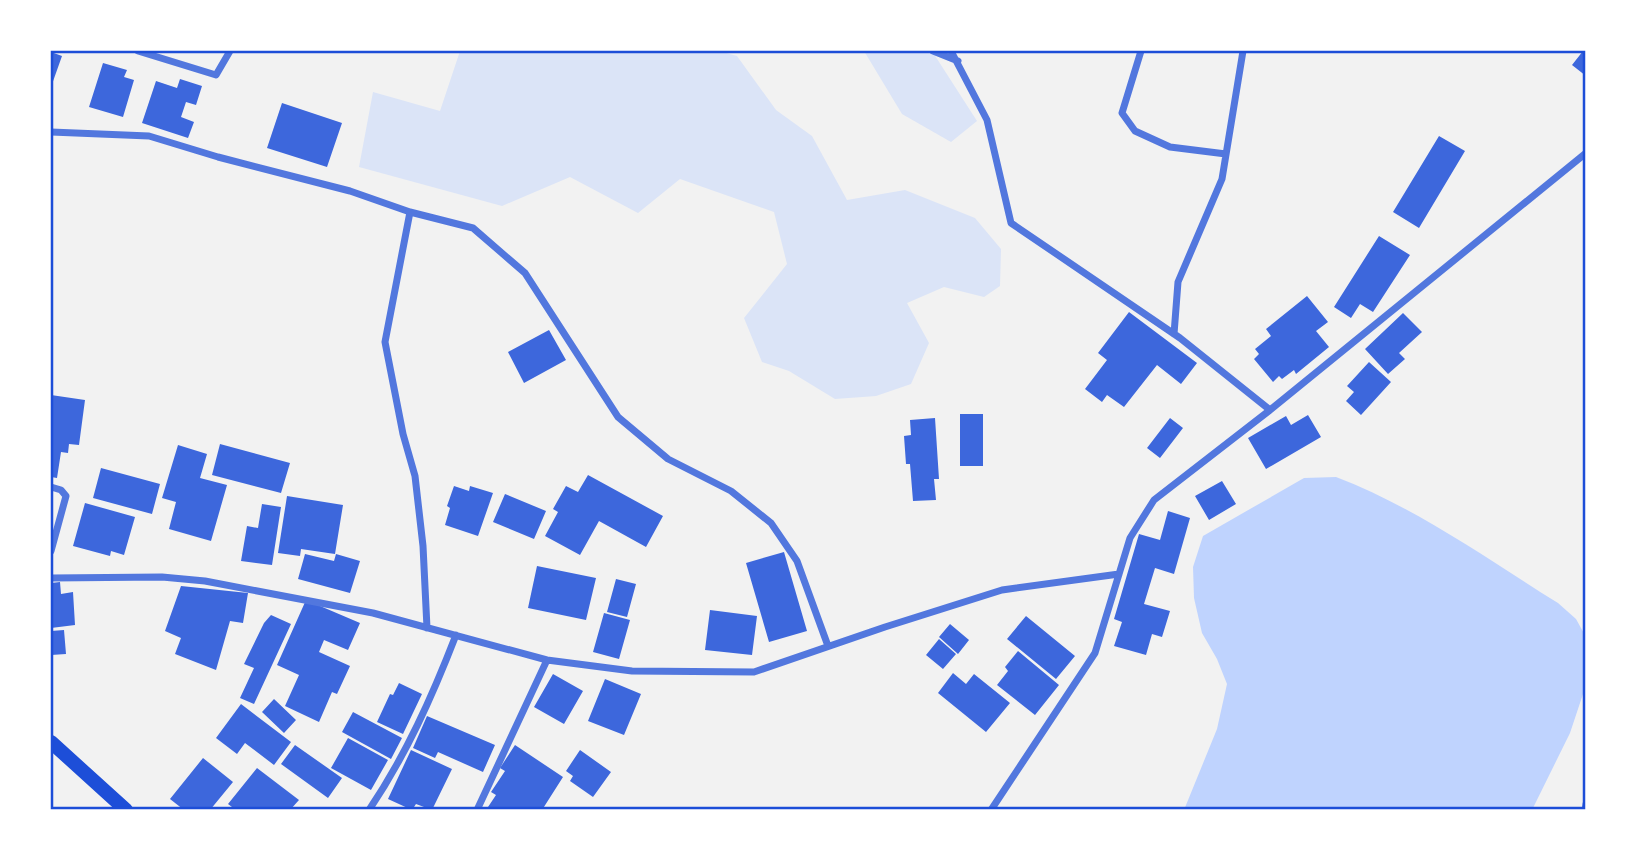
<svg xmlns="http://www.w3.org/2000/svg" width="1637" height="861" viewBox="0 0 1637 861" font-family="'Zilla Slab',serif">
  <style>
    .green { fill: #dbe4f7 }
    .water { fill: #bfd3fe }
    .building { fill: #3d67dc }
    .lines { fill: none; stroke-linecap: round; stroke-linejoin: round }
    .minor { stroke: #5277de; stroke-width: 7 }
    .secondary { stroke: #1d4ed8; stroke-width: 14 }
    .neatline { fill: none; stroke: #1d4ed8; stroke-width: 2.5 }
  </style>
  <rect width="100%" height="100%" fill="#f2f2f2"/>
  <path class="green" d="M460 51H719L737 56 776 110 812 136 847 200 905 190 975 218 1001 249 1000 286 984 297 944 287 907 303 929 343 911 384 876 396 835 399 789 371 762 362 744 318 787 264 774 212 680 179 638 213 570 177 502 206 359 167 373 92 440 111Z
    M864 51H932L977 121 951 142 902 114Z"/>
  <path class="water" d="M1336 477C1415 507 1486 558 1558 603L1576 619 1586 637V685L1570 733 1532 810H1184L1217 729 1227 684 1217 659 1202 633 1194 598 1193 567 1203 536 1304 478Z"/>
  <path class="building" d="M1583 51H1586V76L1572 65Z
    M51 52 62 56 51 87Z
    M103 63 127 70 124 77 134 80 123 117 89 107Z
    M180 79 202 86 196 105 186 102 181 117 194 122 188 138 142 123 156 81 177 88Z
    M282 103 342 123 327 167 267 148Z
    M1439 136 1465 151 1419 228 1393 212Z
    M1379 236 1410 255 1373 312 1360 304 1351 318 1334 307Z
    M1307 296 1328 322 1316 331 1329 347 1296 374 1294 370 1282 379 1279 376 1273 382 1254 359 1259 354 1255 349 1271 336 1266 329Z
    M1129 312 1197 363 1181 384 1157 365 1124 407 1107 395 1102 402 1085 389 1107 360 1098 353Z
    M1403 313 1422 332 1399 353 1405 359 1388 374 1365 349Z
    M549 330 566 360 524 383 508 352Z
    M1369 362 1391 382 1361 415 1346 401 1354 392 1347 386Z
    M51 395 85 400 79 445 69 444 68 453 61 452 57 478 51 477Z
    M960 414H983V466H960Z
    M1308 415 1321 437 1266 469 1248 438 1286 416 1291 425Z
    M935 418 939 479H934L936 500 913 501 910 464H906L904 436 911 435 910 420Z
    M1170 418 1183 428 1160 458 1147 448Z
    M220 444 290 463 281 493 212 475Z
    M178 445 207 454 200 478 227 485 211 541 169 529 176 502 162 498Z
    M101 468 160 484 152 514 93 498Z
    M588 475 663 516 646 547 599 521 580 555 545 536 558 512 553 509 566 486 578 492Z
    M1222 481 1236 504 1209 520 1195 496Z
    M454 486 469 491 470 486 493 493 478 536 445 525 450 508 447 506Z
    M505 494 546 511 534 539 493 522Z
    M287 496 343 505 335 554 301 549 300 556 278 553Z
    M85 503 135 517 124 555 111 551 110 556 73 546Z
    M262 504 281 507 272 565 241 561 247 526 258 528Z
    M1168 511 1190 518 1174 574 1155 568 1144 604 1170 611 1162 637 1152 634 1146 655 1114 646 1122 622 1114 619 1139 534 1160 540Z
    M784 552 807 631 769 642 746 563Z
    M305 554 334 561 336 554 360 561 350 593 298 579Z
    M537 566 596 578 586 620 528 608Z
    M616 579 636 584 627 617 607 612Z
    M60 582 61 594 73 592 75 625 51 628V583Z
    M181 586 248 593 243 623 230 621 216 670 175 654 181 638 165 631Z
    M306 600 360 623 348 650 324 640 319 652 350 666 337 694 332 692 319 722 285 706 299 675 277 665Z
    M710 610 757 616 752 655 705 650Z
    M604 613 630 620 619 659 593 652Z
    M271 615 291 624 254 704 240 698 254 668 244 664 264 623Z
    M1026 616 1075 656 1056 679 1007 639Z
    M950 624 969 640 958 654 939 637Z
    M64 630 66 654 51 655V631Z
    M939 639 956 654 943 669 926 655Z
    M1018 651 1059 685 1035 715 997 685 1008 671 1005 667Z
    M953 673 966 684 974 674 1010 703 986 732 938 693Z
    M553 674 583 691 564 724 534 707Z
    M605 679 641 694 624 735 588 721Z
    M399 683 422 694 403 734 377 722 390 694 393 695Z
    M274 699 296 720 284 733 262 712Z
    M241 704 291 742 274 765 245 743 237 754 216 738Z
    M353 712 402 738 391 759 342 732Z
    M427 716 495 745 483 772 438 752 435 758 413 748Z
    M348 738 388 760 371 790 331 768Z
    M295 745 342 778 328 798 281 764Z
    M515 745 563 777 542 810H486L496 795 491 792 505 771 500 768Z
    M411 750 452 769 432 810 416 804 412 810 388 799Z
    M580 750 611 772 593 797 570 781 573 776 566 771Z
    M203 758 233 782 210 810H184L170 799Z
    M257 768 299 800 290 810H230L232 807 228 804Z"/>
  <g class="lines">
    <path class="minor" d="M138 51 216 75 230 51
      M933 51 958 61
      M951 51 987 120 1011 223 1180 338 1270 410
      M1141 51 1122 113 1135 131 1170 147 1226 154
      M51 132 149 136 218 157 350 191 410 212
      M1174 334 1178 282 1222 179 1243 51
      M51 487 61 490 66 496 51 551
      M51 578 162 577 205 581 373 613 547 660 632 671 754 672 885 627 1002 590 1119 574
      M427 628 423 546 415 476 403 434 385 342 410 212 473 228 525 273 618 417 668 459 731 491 771 523 797 561 828 646
      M369 810C406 755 432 697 456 635
      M477 810 547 660
      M991 810 1095 653 1130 538 1154 500 1270 410 1586 153
      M1585 810 1586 804"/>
    <path class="secondary" d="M51 742 126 810"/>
  </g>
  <rect width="1637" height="861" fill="none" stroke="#ffffff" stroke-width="105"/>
  <rect x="52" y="52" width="1532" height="756" class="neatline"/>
</svg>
